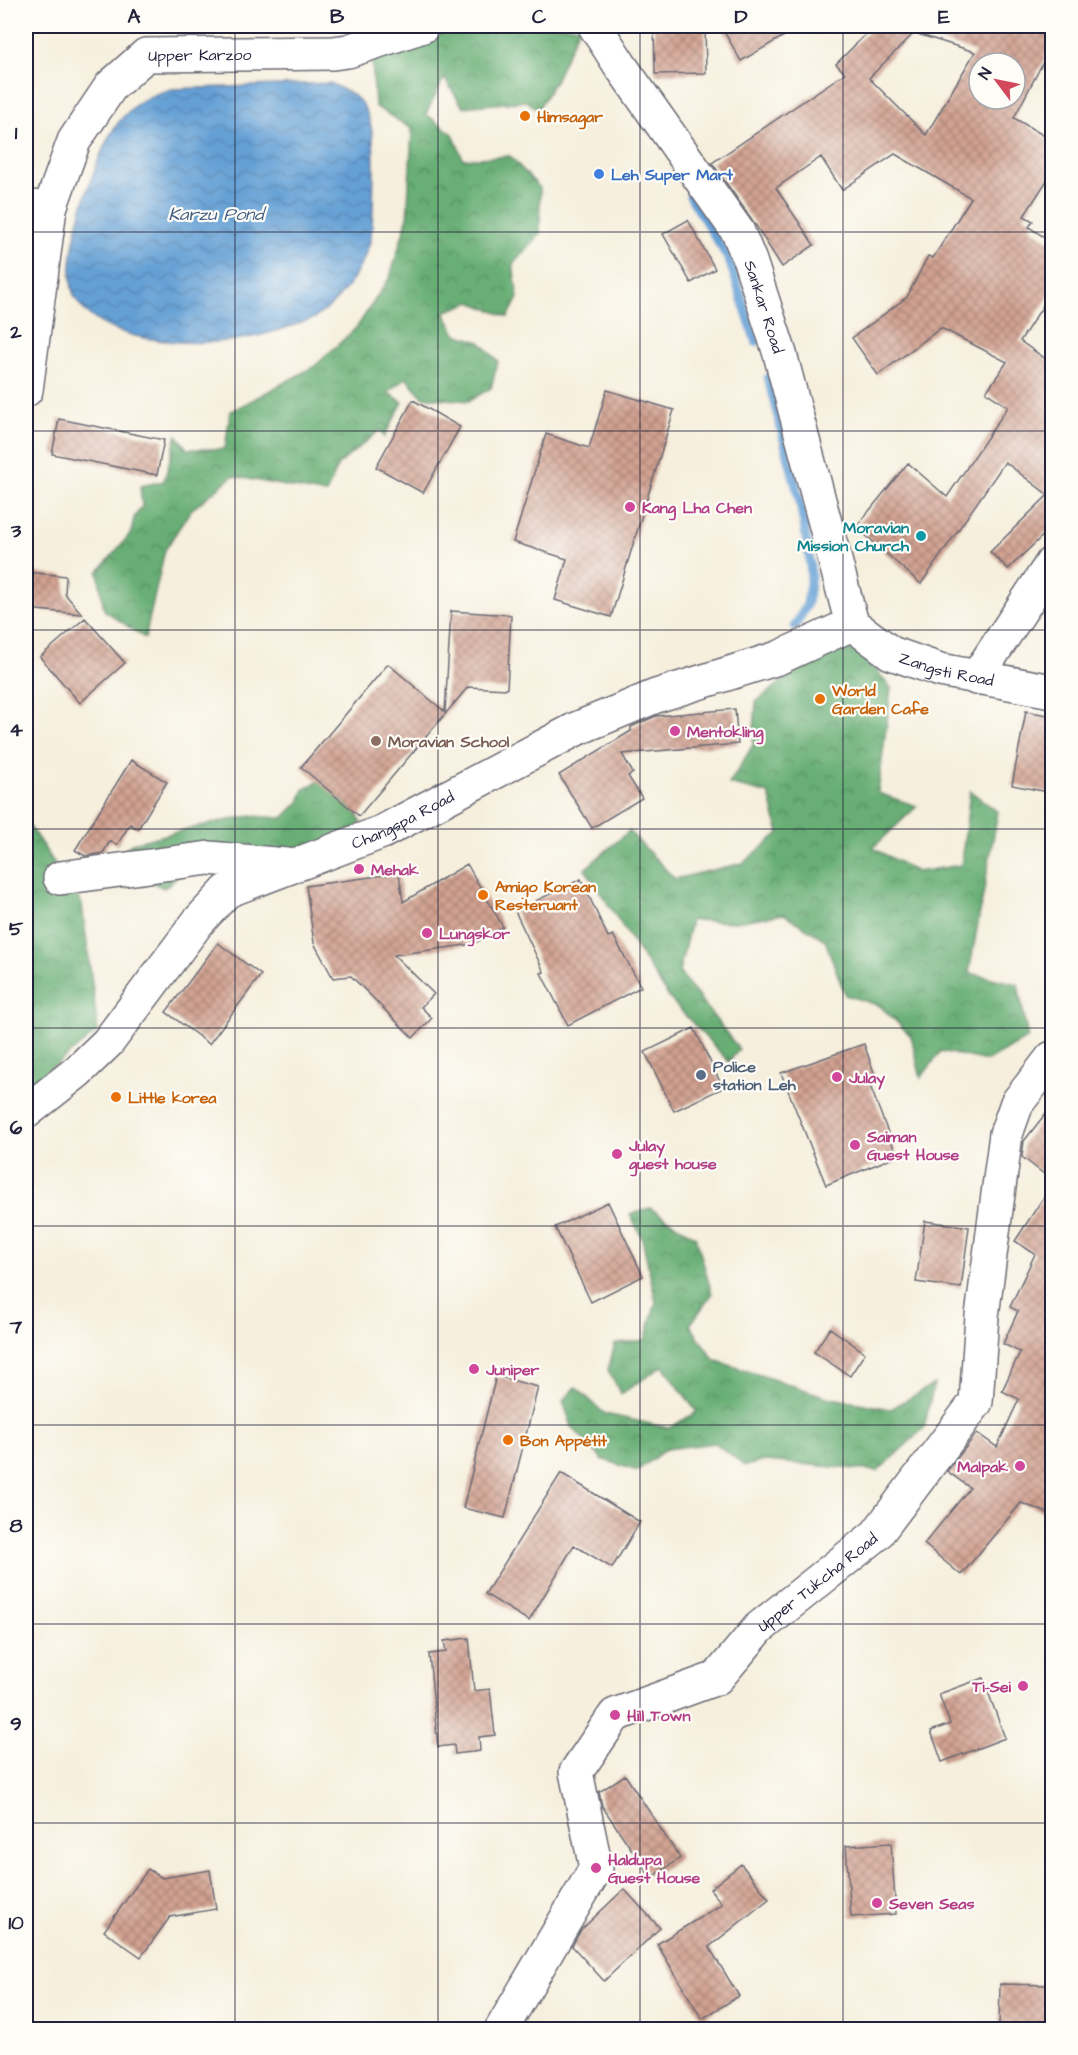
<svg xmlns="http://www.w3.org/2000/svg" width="1078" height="2055" viewBox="0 0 1078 2055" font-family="'Architects Daughter',sans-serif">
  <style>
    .forest { fill: url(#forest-crowns); stroke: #446858; stroke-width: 1.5 }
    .water { fill: url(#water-waves); stroke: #446188; stroke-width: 1.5 }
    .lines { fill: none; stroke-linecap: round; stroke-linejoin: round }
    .stream { stroke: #65a0d5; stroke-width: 9 }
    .building { fill: url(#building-cross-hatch); fill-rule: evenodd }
    .street-casing { stroke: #6c6a74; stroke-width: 36 }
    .secondary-casing { stroke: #6c6a74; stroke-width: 36 }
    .street { stroke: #fff; stroke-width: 33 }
    .secondary { stroke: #fff; stroke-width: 33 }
    .grid { fill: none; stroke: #22223b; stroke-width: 1.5; stroke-opacity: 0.55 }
    .food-dot { fill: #e8710a; stroke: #fdfcf7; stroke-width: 2 }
    .shop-dot { fill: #3f7fe0; stroke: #fdfcf7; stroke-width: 2 }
    .hotel-dot { fill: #d1479c; stroke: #fdfcf7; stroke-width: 2 }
    .culture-dot { fill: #0f9aa8; stroke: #fdfcf7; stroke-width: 2 }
    .education-dot { fill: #8d6e63; stroke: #fdfcf7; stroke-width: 2 }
    .service-dot { fill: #5c6f8a; stroke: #fdfcf7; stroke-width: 2 }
    .labels { text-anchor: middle; stroke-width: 4.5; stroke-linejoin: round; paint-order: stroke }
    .street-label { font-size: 16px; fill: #22223b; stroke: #fdfcf7 }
    .food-label { font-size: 16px; font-weight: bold; fill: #c56008; stroke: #fdfcf7; text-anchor: start }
    .shop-label { font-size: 16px; font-weight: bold; fill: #366cbe; stroke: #fdfcf7; text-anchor: start }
    .hotel-label { font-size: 16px; font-weight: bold; fill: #b23c85; stroke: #fdfcf7; text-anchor: start }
    .culture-label { font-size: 16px; font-weight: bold; fill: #0d838f; stroke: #fdfcf7; text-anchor: end }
    .education-label { font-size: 16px; font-weight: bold; fill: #785e54; stroke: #fdfcf7; text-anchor: start }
    .service-label { font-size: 16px; font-weight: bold; fill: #4e5e75; stroke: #fdfcf7; text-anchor: start }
    .water-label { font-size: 18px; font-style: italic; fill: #405b80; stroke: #fdfcf7 }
    .neatline { fill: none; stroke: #22223b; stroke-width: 2 }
    .grid-label { font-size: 20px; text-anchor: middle; font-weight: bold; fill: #22223b }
  </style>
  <defs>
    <pattern id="forest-crowns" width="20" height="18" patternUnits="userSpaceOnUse" patternTransform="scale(1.5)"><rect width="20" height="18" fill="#67ae74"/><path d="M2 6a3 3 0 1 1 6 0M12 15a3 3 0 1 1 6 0" fill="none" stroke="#548d60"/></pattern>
    <pattern id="water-waves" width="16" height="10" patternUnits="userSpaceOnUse" patternTransform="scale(1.5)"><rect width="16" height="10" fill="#65a0d5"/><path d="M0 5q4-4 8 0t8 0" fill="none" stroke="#5382ae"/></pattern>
    <pattern id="building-cross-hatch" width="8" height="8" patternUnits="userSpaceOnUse" patternTransform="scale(1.5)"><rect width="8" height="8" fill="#d2a291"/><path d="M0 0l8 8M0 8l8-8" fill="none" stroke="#aa8478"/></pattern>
  </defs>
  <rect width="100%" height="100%" fill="#fdfcf7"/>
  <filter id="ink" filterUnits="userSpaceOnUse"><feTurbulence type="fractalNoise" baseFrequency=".0167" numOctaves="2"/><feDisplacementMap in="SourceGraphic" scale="12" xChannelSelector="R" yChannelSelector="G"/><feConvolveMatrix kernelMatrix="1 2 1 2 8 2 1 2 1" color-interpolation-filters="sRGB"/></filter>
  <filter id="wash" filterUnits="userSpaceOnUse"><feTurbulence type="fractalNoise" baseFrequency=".008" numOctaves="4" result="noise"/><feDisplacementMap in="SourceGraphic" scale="24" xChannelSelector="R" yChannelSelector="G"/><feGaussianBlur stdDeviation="1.35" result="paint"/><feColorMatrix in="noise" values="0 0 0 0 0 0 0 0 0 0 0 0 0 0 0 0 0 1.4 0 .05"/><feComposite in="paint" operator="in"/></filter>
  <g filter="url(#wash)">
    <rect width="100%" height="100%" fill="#f6efdd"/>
    <path class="forest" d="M463 26H580L555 81 538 109 526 101 463 107 444 78 426 114 453 134 463 159 510 156 540 188V234L513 264 518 298 508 317 471 302 444 312 456 334 480 342 498 361 491 388 469 401 423 397 406 378 388 393 403 402 384 437 380 430 338 465 326 494 233 476 190 511 165 550 145 638 104 610 98 572 131 533 134 518 142 506 140 486 164 481 177 435 187 449H225L230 412 315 366 357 327 390 277 407 220 412 129 375 106 372 60Z
      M827 646 857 647 891 688 878 793 917 806 873 848 917 872 961 865 970 791 998 812 969 973 1018 984 1028 1038 987 1061 941 1051 921 1078 911 1036 880 1006 845 995 825 940 784 914 735 922 691 920 679 972 739 1049 729 1062 670 999 585 869 629 831 675 879 743 863 779 833 769 794 729 784 753 745 756 702Z
      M325 778 355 810 361 823 335 845 201 866 178 876 164 888 108 862 133 843 213 823 251 816 283 818 299 802 304 789Z
      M26 821 82 904 98 1031 26 1089Z
      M650 1208 696 1237 712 1294 690 1325 714 1360 827 1397 891 1409 934 1384 924 1428 878 1471 765 1461 745 1466 715 1443 666 1449 637 1471 602 1459 572 1427 563 1401 576 1387 605 1414 669 1428 697 1412 663 1366 621 1394 608 1370 615 1344 645 1340 656 1302 642 1238 630 1214Z"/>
    <path class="water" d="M330 83C338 87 347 91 354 96 375 111 374 149 374 172 373 190 374 230 369 245 364 260 354 280 343 292 336 301 325 311 316 317 310 321 301 322 295 325 274 332 251 338 229 341 184 345 98 343 75 297 59 265 93 162 112 132 116 125 123 117 129 111 141 99 156 93 172 89Z"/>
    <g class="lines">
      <path class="stream" d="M690 196 729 260 756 342
        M768 378 800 502 809 555 811 576 807 604 795 626"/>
    </g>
    <g id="blocks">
      <path class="building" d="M654 26H705L706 73 655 74Z
        M721 26H801L741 61Z
        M868 26H1053V43L1014 118 1053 141V171L1024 216 1033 221 1029 227 1053 243V290L1020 341 1053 364V526L1008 569 990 552 1048 495 1005 462 921 584 856 527 908 463 947 497 1008 407 986 392 1007 362 941 328 878 375 852 338 907 297 928 256 933 258 971 198 895 154 842 190 821 157 776 188 814 245 782 267 753 221 712 163 845 73 836 64 868 32ZM914 33 975 52 926 135 869 78ZM979 63H1015V99H979Z
        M688 220 715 269 691 283 663 234Z
        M607 390 674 410 611 617 555 600 567 559 513 542 546 434 589 448Z
        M413 400 460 427 423 493 376 467Z
        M59 419 164 440 157 475 52 454Z
        M26 572 66 576 65 594 82 614 26 609Z
        M451 611 511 615 507 689 468 687 359 816 301 767 388 664 445 712Z
        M85 618 125 663 80 703 40 657Z
        M735 709 738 744 622 754 633 773 628 776 642 798 592 828 559 775 631 731V727L656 716Z
        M1026 711 1053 716V793L1012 785Z
        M131 760 167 782 138 829 130 824 117 845 110 841 103 853 85 856 75 850Z
        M467 864 503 927 473 944 394 955 434 994 421 1007 432 1018 413 1038 351 976 333 978 314 943 306 886 399 873 403 902Z
        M581 879 608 937 613 935 641 987 568 1025 541 973 544 972 515 911Z
        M218 943 261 975 209 1044 166 1012Z
        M694 1028 723 1088 674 1111 645 1052Z
        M864 1044 877 1081 869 1083 897 1156 826 1185 781 1073Z
        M1053 1104V1181L1022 1157 1024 1141Z
        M1053 1183V1515L1021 1503 961 1575 924 1544 970 1488 947 1471 977 1433 997 1447 1019 1399 1002 1391 1020 1352 1003 1344 1018 1311 1010 1307 1035 1254 1015 1241Z
        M608 1202 643 1276 591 1302 555 1227Z
        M925 1221 969 1227 961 1288 916 1282Z
        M830 1328 865 1353 850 1376 814 1352Z
        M496 1376 538 1387 505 1518 463 1508Z
        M561 1473 640 1522 612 1568 574 1545 529 1621 485 1594Z
        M469 1638 474 1691 490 1689 495 1735 479 1737 480 1751 455 1754 454 1745 438 1747 429 1654 446 1652 444 1641Z
        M983 1678 1005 1738 942 1762 931 1731 950 1724 939 1694Z
        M625 1775 680 1858 651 1878 602 1806 599 1792Z
        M891 1843 896 1914 851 1917 846 1846Z
        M741 1864 769 1899 709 1947 739 1996 702 2019 657 1944 722 1904 710 1889Z
        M148 1869 162 1878 210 1870 216 1909 170 1917 141 1957 104 1931Z
        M624 1889 660 1928 604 1981 572 1946 581 1930Z
        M1000 1984 1053 1985V2030H999Z"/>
    </g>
  </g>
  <g filter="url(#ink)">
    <use href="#blocks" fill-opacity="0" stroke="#6c6a74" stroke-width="1.5"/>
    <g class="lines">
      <defs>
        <g id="street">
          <path id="s1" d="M26 207 50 208 74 141 111 86 146 55 333 53 348 51 423 26"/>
          <path d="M26 390 50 208"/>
          <path d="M976 678 1052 563"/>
          <path d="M60 878 209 858 286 865"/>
          <path id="s2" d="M26 1112 78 1071 108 1042 198 922 227 891 382 832 576 729 656 696 778 658 852 624"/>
          <path id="s3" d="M501 2030 596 1868 576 1772 615 1715 717 1678 759 1628 876 1535 976 1402 982 1316 1006 1134 1017 1103 1052 1058"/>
        </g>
        <g id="secondary">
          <path id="s4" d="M595 26 620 65 738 232 750 261 780 354 852 624 891 653 940 670 1052 691"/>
        </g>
      </defs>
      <use href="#street" class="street-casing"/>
      <use href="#secondary" class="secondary-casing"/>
      <use href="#street" class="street"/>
      <use href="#secondary" class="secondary"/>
    </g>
  </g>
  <path class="grid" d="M235 26V2030M438 26V2030M640 26V2030M843 26V2030M26 232H1052M26 431H1052M26 630H1052M26 829H1052M26 1028H1052M26 1226H1052M26 1425H1052M26 1624H1052M26 1823H1052"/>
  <g class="food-dot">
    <circle cx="525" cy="116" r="6"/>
    <circle cx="820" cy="699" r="6"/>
    <circle cx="483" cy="895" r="6"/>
    <circle cx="116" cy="1097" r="6"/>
    <circle cx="508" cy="1440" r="6"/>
  </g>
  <circle class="shop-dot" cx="599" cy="174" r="6"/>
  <g class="hotel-dot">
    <circle cx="630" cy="507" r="6"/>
    <circle cx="675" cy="731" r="6"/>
    <circle cx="359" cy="869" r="6"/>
    <circle cx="427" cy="933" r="6"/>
    <circle cx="837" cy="1077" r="6"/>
    <circle cx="855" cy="1145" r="6"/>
    <circle cx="617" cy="1154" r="6"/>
    <circle cx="474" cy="1369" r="6"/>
    <circle cx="1020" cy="1466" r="6"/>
    <circle cx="1023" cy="1686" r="6"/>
    <circle cx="615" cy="1715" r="6"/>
    <circle cx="596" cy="1868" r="6"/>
    <circle cx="877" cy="1903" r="6"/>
  </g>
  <circle class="culture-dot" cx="921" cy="536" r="6"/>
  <circle class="education-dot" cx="376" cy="741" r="6"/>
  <circle class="service-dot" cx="701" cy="1075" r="6"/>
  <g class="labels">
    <g class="street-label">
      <text dy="6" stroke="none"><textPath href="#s1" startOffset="262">Upper Karzoo</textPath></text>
      <text dy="6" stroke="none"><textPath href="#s4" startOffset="330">Sankar Road</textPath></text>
      <text dy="6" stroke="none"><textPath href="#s4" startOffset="766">Zangsti Road</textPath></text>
      <text dy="6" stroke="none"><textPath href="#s2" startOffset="490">Changspa Road</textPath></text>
      <text dy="6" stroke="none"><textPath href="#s3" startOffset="603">Upper Tukcha Road</textPath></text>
    </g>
    <g class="food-label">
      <text x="537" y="122">Himsagar</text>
      <text x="832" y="696">World<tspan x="832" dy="18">Garden Cafe</tspan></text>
      <text x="495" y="892">Amigo Korean<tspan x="495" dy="18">Resteruant</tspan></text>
      <text x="128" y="1103">Little korea</text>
      <text x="520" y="1446">Bon Appétit</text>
    </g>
    <g class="shop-label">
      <text x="611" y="180">Leh Super Mart</text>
    </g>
    <g class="hotel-label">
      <text x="642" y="513">Kang Lha Chen</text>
      <text x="687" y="737">Mentokling</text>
      <text x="371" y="875">Mehak</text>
      <text x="439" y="939">Lungskor</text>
      <text x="849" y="1083">Julay</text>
      <text x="867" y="1142">Saiman<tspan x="867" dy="18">Guest House</tspan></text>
      <text x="629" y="1151">Julay<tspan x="629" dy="18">guest house</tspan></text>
      <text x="486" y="1375">Juniper</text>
      <text x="1008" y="1472" text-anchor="end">Malpak</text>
      <text x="1011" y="1692" text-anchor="end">Ti-Sei</text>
      <text x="627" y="1721">Hill Town</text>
      <text x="608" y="1865">Haldupa<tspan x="608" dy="18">Guest House</tspan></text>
      <text x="889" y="1909">Seven Seas</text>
    </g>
    <g class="culture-label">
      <text x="909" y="533">Moravian<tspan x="909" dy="18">Mission Church</tspan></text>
    </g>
    <g class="education-label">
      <text x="388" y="747">Moravian School</text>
    </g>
    <g class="service-label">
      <text x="713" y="1072">Police<tspan x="713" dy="18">station Leh</tspan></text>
    </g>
    <g class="water-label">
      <text x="216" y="220">Karzu Pond</text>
    </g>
  </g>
  <rect width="1078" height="2055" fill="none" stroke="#fdfcf7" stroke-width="66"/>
  <g transform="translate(997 81) rotate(302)"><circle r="28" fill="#fdfcf7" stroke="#a5a5ac" stroke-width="1.5"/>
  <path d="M0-4.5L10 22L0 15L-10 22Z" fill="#d1495b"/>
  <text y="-9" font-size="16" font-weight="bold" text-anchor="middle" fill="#22223b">N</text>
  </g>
  <rect x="33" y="33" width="1012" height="1989" class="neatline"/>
  <g class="grid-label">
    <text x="134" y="23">A</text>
    <text x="337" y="23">B</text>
    <text x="539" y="23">C</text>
    <text x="741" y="23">D</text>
    <text x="944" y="23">E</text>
    <text x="16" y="139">1</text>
    <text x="16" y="338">2</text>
    <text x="16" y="537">3</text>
    <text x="16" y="736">4</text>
    <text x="16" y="935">5</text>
    <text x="16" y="1134">6</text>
    <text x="16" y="1333">7</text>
    <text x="16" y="1532">8</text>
    <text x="16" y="1730">9</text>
    <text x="16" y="1929">10</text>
  </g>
</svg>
